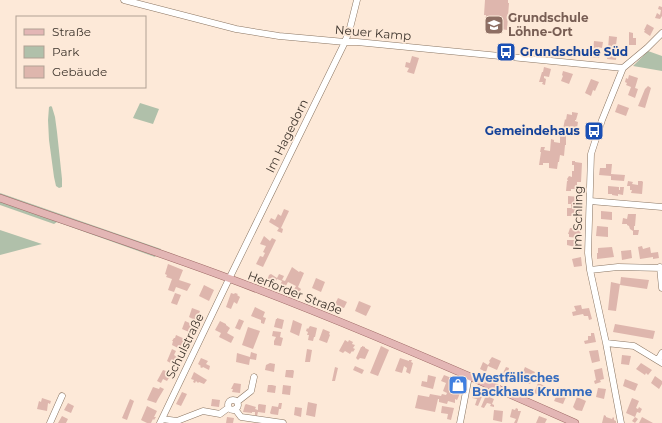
<svg xmlns="http://www.w3.org/2000/svg" width="662" height="423" viewBox="0 0 662 423" font-family="Montserrat,sans-serif">
  <style>
    .green { fill: #b0c0aa }
    .building { fill: #deb6ad }
    .lines { fill: none; stroke-linecap: round; stroke-linejoin: round }
    .minor-casing { stroke: #8a7562; stroke-width: 7 }
    .major-casing { stroke: #9e6a66; stroke-width: 8 }
    .minor { stroke: #fff; stroke-width: 6 }
    .major { stroke: #e3b6b5; stroke-width: 7 }
    .labels { text-anchor: middle; stroke-width: 3.5; stroke-linejoin: round; paint-order: stroke }
    .education-label { font-size: 12px; font-weight: bold; fill: #785e54; stroke: #fde9d8; text-anchor: start }
    .street-label { font-size: 12px; fill: #3e352d; stroke: #fde9d8 }
    .transit-label { font-size: 12px; font-weight: bold; fill: #164399; stroke: #fde9d8; text-anchor: start }
    .shop-label { font-size: 12px; font-weight: bold; fill: #366cbe; stroke: #fde9d8; text-anchor: start }
  </style>
  <rect width="100%" height="100%" fill="#fde9d8"/>
  <path class="green" d="M648 51 662 56V71L633 66Z
    M140 103 159 109 153 124 133 118Z
    M51 106 52 107 55 117 57 132 62 179V187L59 188 56 186 54 177 49 140 48 120 49 107Z
    M0 193 161 249 155 257 57 222 54 224 0 205Z
    M0 230 42 244 0 255Z"/>
  <path class="building" d="M485 0H508V3H509L507 30 494 28V34H487L488 27 485 26 486 15H484Z
    M659 6 662 7V16L660 19 655 18 657 13 660 15 661 10 658 9Z
    M647 24 654 28 650 36 644 32 645 30H644Z
    M629 32 633 33V38H636V45H629Z
    M609 36 617 37 616 45H613V50L608 49Z
    M594 41 603 42 602 48 598 47 597 52H600L599 58 590 57 591 51H593Z
    M608 50 617 51 616 60 607 59Z
    M412 56 419 58 414 74 407 72 409 68 405 67 406 62 410 63Z
    M544 67 551 69 549 77 544 76V78L546 79 545 85 542 84 543 82H539L542 72H543Z
    M563 71 573 74 569 84 561 81 563 76 562 75Z
    M629 75 638 78 635 88 638 89 635 98 628 95 631 87 626 85 627 83 625 82 626 78 628 79Z
    M591 79 599 82 595 91 593 90 591 96 585 93Z
    M648 86 651 88 645 108 638 106 645 89Z
    M618 104 629 108 626 116 615 112Z
    M572 112 578 113 576 120H575V121L578 122 577 128 572 127 571 130 566 135V145H565L564 156 560 155 559 162H558L557 169 549 168V163H543V165H539L541 152H540L541 147H545L544 150 550 151 551 139 554 140V142L560 143V134L563 135 568 130 563 129 565 119 566 120 567 114 572 115Z
    M572 161H575V162L582 163 581 182H577V186H578V188H582L581 194H576V189H571V191H566L567 181H568L567 179 569 176 572 177V171H574V165H572Z
    M606 164H612L611 174 625 175 624 181 611 180V176L599 175 600 168H606Z
    M628 181 633 182 632 184 638 185V181H642L643 182 642 194 631 193 632 190H630V186H627Z
    M608 186 619 187V190H620V187H624L623 195 618 194V196L612 195V194H608Z
    M568 196 580 197V204H579V209H580V216H567V208H571V204H568Z
    M284 209 289 211 281 228 283 229 282 233 277 231 279 228 269 222 271 218 275 220 278 214 281 216Z
    M601 211 612 212V220L601 219Z
    M628 214H636L635 226H634V230H639L638 235H633V231L630 229 629 226 627 225V224H622L623 218 627 219Z
    M597 226 608 227V237L596 236Z
    M574 227 581 228 580 238 569 237V234H568L570 228H574Z
    M264 236 270 241 272 238 276 240 263 267 256 264 260 256 263 257 265 253 263 252 266 246 260 244Z
    M567 240H575V247L567 245Z
    M642 246 643 249 650 247 651 253 658 252 659 258 653 259V257L640 259 638 247Z
    M612 247 614 257 597 259V253H598V248Z
    M631 250 632 258 622 260 621 251Z
    M581 257 582 266 574 267 572 259Z
    M168 264 183 270 179 280 191 284 187 291 176 287 174 292 168 290 172 279 166 277 167 275 165 274Z
    M292 267 299 272 300 271 304 273 298 287 301 289 298 295 292 293 296 286 288 282 284 289 279 287 282 281 277 279 274 285 267 281 269 275 271 274 277 278 279 274 284 276 282 280 285 281Z
    M621 277 649 280 647 289 620 285Z
    M316 278 325 282 321 292 312 288Z
    M611 282 620 284 616 311 608 310Z
    M204 285 214 290 209 301 199 296Z
    M175 293 181 295 177 305 171 303Z
    M231 293 234 294 235 293 238 294 237 295 240 297 237 304 234 302 231 309 226 307Z
    M338 298 347 302 344 308 341 307H340L335 304Z
    M359 301 371 306 366 316 355 311Z
    M581 305 582 309 589 308 592 319 589 320 588 316H584L583 314 573 316 572 312 576 311 574 306Z
    M255 307 265 312 263 317 266 318 264 324 261 323V320L251 316Z
    M192 308 200 311 197 318 200 319 199 322 189 317Z
    M277 318 284 320 282 329 274 327 276 319H277Z
    M239 319 244 321 240 330 235 328Z
    M293 320 302 324 299 336 290 332Z
    M185 321 194 325 192 328 193 329H190L189 332 182 329Z
    M220 321 226 324V325L230 328 227 333 234 337 231 343 219 337 221 333 215 330Z
    M615 324 655 331 653 339 613 332Z
    M310 326 317 328 315 337H314L313 341 308 340 309 335H307L308 332 306 331 307 328 308 329Z
    M248 327 260 331 253 349 242 345Z
    M323 329 330 332 329 334 330 335 327 343 319 340Z
    M273 331 281 332 280 337 283 338 281 346 274 345V341L276 337 272 336Z
    M591 333H594L596 342 585 344 584 341 588 340V336H591Z
    M176 335 187 340 182 350 172 345 173 341H172L174 338H175Z
    M345 340 348 342 349 340 353 342 352 344 355 345 353 348 355 349 353 352 352 351 350 354 345 351 343 353 339 351Z
    M362 346 365 347V348L369 350 365 359 360 358 358 360 356 358 361 347H362Z
    M381 346 389 350 378 376 370 373Z
    M172 349 176 351 174 355 177 357 174 365 167 361Z
    M307 349 312 350 310 362H305Z
    M598 350 600 361 592 363 589 351Z
    M251 352 257 354 256 360 250 359 249 365 236 362 237 353 250 357Z
    M622 355 631 356 629 365 621 364Z
    M492 357 501 361 497 370 488 366 486 372 480 369 483 362 488 365 490 362 489 361Z
    M201 358 208 361 206 364 210 366 209 370 203 367 202 368 200 367 201 366 198 364Z
    M400 358 409 361V360H412L411 362 413 363 410 374 406 372 407 368 404 366 402 373 395 371Z
    M270 363 275 364 274 372 265 370 266 365Z
    M641 363 652 370 648 375 646 373 645 375 636 369Z
    M355 366 364 370 362 374 353 370Z
    M335 367 338 368 335 381H332Z
    M506 367 509 368 508 372 513 374 509 383 500 379Z
    M525 367 535 372 533 377 528 375 530 377 529 379 532 380 530 384 520 379Z
    M602 368 604 379 600 380 601 382 595 384 594 381 596 380 594 370Z
    M163 370 169 372 168 373 170 374V376L167 381 163 379 161 383 157 381Z
    M286 370H293L294 371 293 378 285 377Z
    M194 372 207 380 204 384 199 382 198 383 196 381 195 383 193 382 194 380 191 379Z
    M428 375 436 377 433 389 421 386 422 381 427 382Z
    M444 375 464 383 458 398 457 400 455 399V403L448 401 447 404 439 402V399H438L435 412 415 408 418 395 429 397 430 394 441 396 442 394 446 395 447 393 443 391 446 383 441 381Z
    M655 376 662 381V384L659 389 651 383Z
    M625 379 638 384 635 391 623 386Z
    M234 383 241 384 240 393 232 392 233 389H231Z
    M538 383 545 386 541 396 534 393Z
    M268 385H272L276 386 275 393 267 392Z
    M283 385 291 386 290 395 282 394Z
    M153 387 159 389 160 387 164 389 158 399 156 403 147 400Z
    M558 387 565 390 563 395 566 397 563 404 554 401 558 393 556 392Z
    M476 388 484 392 478 406 475 405 477 399 472 398Z
    M598 388 606 389 604 399 596 397Z
    M182 392 187 394 181 406 176 404Z
    M487 393 490 395 489 397 494 399 492 404 494 405V407L490 406 491 404 487 403 484 408 481 407Z
    M577 397 586 401 582 411 576 410 573 407Z
    M42 398 51 401 50 404 48 403 47 411 37 409 39 401 41 402Z
    M632 398 639 401 636 408 638 409 639 407 642 409 640 413 637 412 635 417 638 419 635 423 632 421 635 417 626 413Z
    M130 399 134 401 127 420 122 418Z
    M212 399 220 400 219 407 211 406Z
    M308 402 317 404 315 417 306 415Z
    M68 403 74 406 71 413 64 410Z
    M279 403H282L281 409H279L278 415 271 414 270 413 272 406 278 407Z
    M246 404 256 407 255 409 258 410V405L259 404 266 405 265 413 258 412 257 416 255 415V412H252V413L243 412 245 405Z
    M147 406 157 411 154 417H156L154 420 153 419 151 423H147L141 420Z
    M442 406 454 408 451 420 447 419 448 414 441 413Z
    M295 407 302 408 301 417 294 415Z
    M516 408 518 409V411H521L517 423H514L516 419 510 417 512 409 515 410Z
    M494 410 503 411 502 422 493 420Z
    M604 415 606 416V417L612 419 613 417 614 418V420L616 421V423H602Z
    M62 416 68 419 66 423H58Z
    M539 416 547 419 545 423H536Z
    M227 417 234 418 233 423H226Z
    M642 417 653 423H639Z"/>
  <g class="lines">
    <defs>
      <path id="minor" d="M124 0 236 29 279 36 345 42H357L623 68
        M590 201 662 207
        M660 267 662 288
        M590 270 618 267 662 268
        M606 343 634 346 662 363
        M658 360 662 353
        M228 405a5 5 0 1 1 10 0a5 5 0 1 1-10 0Z
        M237 402 251 391 254 377
        M235 409 241 417 283 423
        M162 419 177 421 203 411 220 414 228 408
        M50 423 62 396
        M160 423 229 279 345 42 350 28 357 0
        M460 423 469 376
        M621 423 606 343 590 270 588 253 591 154 602 120 623 68 647 48 662 33"/>
      <path id="major" d="M0 198C76 225 153 250 228 278 346 322 461 372 575 423"/>
    </defs>
    <use href="#minor" class="minor-casing"/>
    <use href="#major" class="major-casing"/>
    <use href="#minor" class="minor"/>
    <use href="#major" class="major"/>
  </g>
  <defs>
    <symbol id="school-square" viewBox="-11 -11 22 22"><rect x="-9" y="-9" width="18" height="18" rx="4" fill="#8d6e63" stroke="#fde9d8"/><path d="M0-5L7-2L0 1L-7-2ZM-4 1L0 2.5L4 1V4Q0 6-4 4Z" fill="#fff"/></symbol>
    <symbol id="bus-square" viewBox="-11 -11 22 22"><rect x="-9" y="-9" width="18" height="18" rx="4" fill="#1a4fb4" stroke="#fde9d8"/><path d="M-5-6H5V4H4V6H2V4H-2V6H-4V4H-5ZM-3.5-4V0h7V-4ZM-3.5 1.2v1.5H-2V1.2ZM2 1.2v1.5H3.5V1.2Z" fill="#fff"/></symbol>
    <symbol id="shop-square" viewBox="-11 -11 22 22"><rect x="-9" y="-9" width="18" height="18" rx="4" fill="#3f7fe0" stroke="#fde9d8"/><path d="M-5-2.5h2.3a2.7 3.5 0 0 1 5.4 0H5L5.5 6h-11ZM-1.5-2.5h3a1.5 2.3 0 0 0-3 0Z" fill="#fff"/></symbol>
  </defs>
  <g fill-rule="evenodd">
    <use href="#school-square" x="483" y="14" width="22" height="22"/>
    <use href="#bus-square" x="495" y="41" width="22" height="22"/>
    <use href="#bus-square" x="583" y="120" width="22" height="22"/>
    <use href="#shop-square" x="447" y="374" width="22" height="22"/>
  </g>
  <g class="labels">
    <g class="education-label">
      <text x="508" y="22">Grundschule<tspan x="508" dy="14">Löhne-Ort</tspan></text>
    </g>
    <g class="street-label">
      <text transform="translate(373 33) rotate(5)" y="4">Neuer Kamp</text>
      <text transform="translate(287 136) rotate(-64)" y="4">Im Hagedorn</text>
      <text transform="translate(578 218) rotate(-89)" y="4">Im Schling</text>
      <text transform="translate(295 293) rotate(21)" y="4">Herforder Straße</text>
      <text transform="translate(185 346) rotate(-64)" y="4">Schulstraße</text>
    </g>
    <g class="transit-label">
      <text x="520" y="56">Grundschule Süd</text>
      <text x="580" y="135" text-anchor="end">Gemeindehaus</text>
    </g>
    <g class="shop-label">
      <text x="472" y="382">Westfälisches<tspan x="472" dy="14">Backhaus Krumme</tspan></text>
    </g>
  </g>
  <rect x="16" y="16" width="130" height="72" fill="#fde9d8" stroke="#b1a194"/>
  <rect x="24" y="29" width="20" height="6" fill="#e3b6b5" stroke="#b1a194"/>
  <text x="52" y="36" font-size="12" fill="#3e352d">Straße</text>
  <rect x="24" y="46" width="20" height="12" fill="#b0c0aa" stroke="#b1a194"/>
  <text x="52" y="56" font-size="12" fill="#3e352d">Park</text>
  <rect x="24" y="66" width="20" height="12" fill="#deb6ad" stroke="#b1a194"/>
  <text x="52" y="76" font-size="12" fill="#3e352d">Gebäude</text>
</svg>
